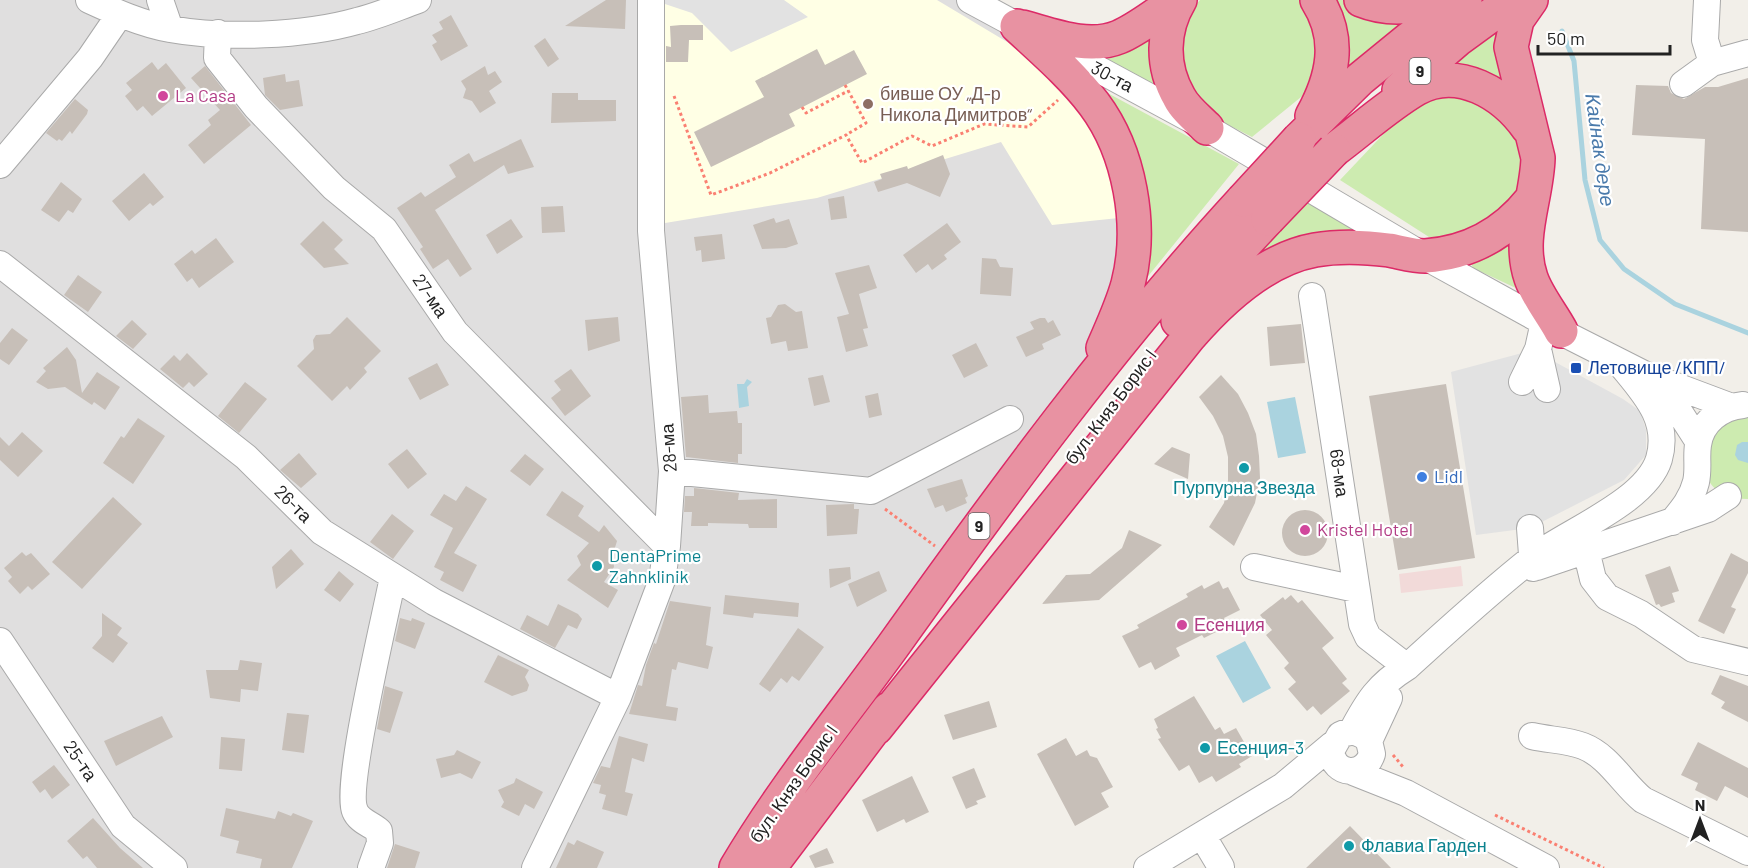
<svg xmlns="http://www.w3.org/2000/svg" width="1748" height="868" viewBox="0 0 1748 868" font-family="Barlow,sans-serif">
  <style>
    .residential { fill: #e0dfdf }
    .commercial { fill: #f2dad9 }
    .education { fill: #ffffe5 }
    .grass { fill: #cdebb0 }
    .parking { fill: #e2e2e2 }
    .water { fill: #aad3df }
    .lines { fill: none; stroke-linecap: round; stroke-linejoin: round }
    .stream { stroke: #aad3df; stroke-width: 5 }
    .building { fill: #c7bfb8 }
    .minor-casing { stroke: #a9a9a9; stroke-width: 28 }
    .highway-casing { stroke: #dc2a67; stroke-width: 36 }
    .path { stroke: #fa8072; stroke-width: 3; stroke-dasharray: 3 3; stroke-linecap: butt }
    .minor { stroke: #fff; stroke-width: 26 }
    .highway { stroke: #e892a2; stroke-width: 33 }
    .highway-bridge-casing { stroke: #dc2a67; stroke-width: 36; stroke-linecap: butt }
    .highway-bridge { stroke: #e892a2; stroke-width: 33 }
    .hotel-dot { fill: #d1479c; stroke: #fff; stroke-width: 2 }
    .education-dot { fill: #8d6e63; stroke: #fff; stroke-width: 2 }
    .transit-dot { fill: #1a4fb4; stroke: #fff; stroke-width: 2 }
    .culture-dot { fill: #0f9aa8; stroke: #fff; stroke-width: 2 }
    .shop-dot { fill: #3f7fe0; stroke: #fff; stroke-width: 2 }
    .labels { text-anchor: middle; stroke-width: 4.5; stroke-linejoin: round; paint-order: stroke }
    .shield { fill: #fff; stroke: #646464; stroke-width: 1.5 }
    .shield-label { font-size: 16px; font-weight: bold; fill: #222 }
    .street-label { font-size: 18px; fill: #222; stroke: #fff }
    .education-label { font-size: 18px; fill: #785e54; stroke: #fff; text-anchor: start }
    .hotel-label { font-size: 18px; fill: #b23c85; stroke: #fff; text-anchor: start }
    .transit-label { font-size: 18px; fill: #164399; stroke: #fff; text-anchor: start }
    .shop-label { font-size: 18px; fill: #366cbe; stroke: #fff; text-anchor: start }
    .culture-label { font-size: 18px; fill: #0d838f; stroke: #fff; text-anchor: start }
    .water-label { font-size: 20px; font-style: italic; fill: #4a7aab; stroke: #fff }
  </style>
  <rect width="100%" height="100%" fill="#f2efe9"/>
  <path class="residential" d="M0 0H970L1017 26 1132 206 1092 355 722 868H0Z"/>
  <path class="commercial" d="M1461 566 1463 586 1401 593 1399 574Z"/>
  <path class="education" d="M658 0H937L1029 55 1088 115 1128 217 1052 225 1001 142 817 198 659 224Z"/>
  <path class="grass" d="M1200 0H1305L1317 16 1319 54 1306 93 1252 137 1203 112 1190 98 1176 44 1189 13Z
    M1326 0H1342L1412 16 1338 81Z
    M1151 22 1157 87 1155 89 1091 51Z
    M1500 22 1515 94 1435 74Z
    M1102 90 1239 164 1145 280Z
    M1448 97 1473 100 1513 123 1529 168 1502 221 1442 240 1429 237 1340 180 1392 125 1423 101Z
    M1312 196 1363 231 1234 276Z
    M1512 237 1518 289 1473 268 1470 260Z
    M1748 405V499C1707 499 1704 474 1698 441Z"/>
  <path class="parking" d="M662 0H784L808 17 731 52 692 13 662 3Z
    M1533 350 1623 399 1640 411 1646 430V455L1624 480 1530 528 1476 535 1451 372Z"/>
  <path class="water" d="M747 379 752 382 747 387 749 406 739 408 737 384H744Z
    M1295 397 1306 453 1278 458 1267 402Z
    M1742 442H1748V463L1738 460 1735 455 1737 445Z
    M1245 641 1271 688 1243 703 1216 656Z"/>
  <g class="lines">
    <path class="stream" d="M1562 31 1574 61 1585 180 1600 240 1624 269 1675 304 1748 333"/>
  </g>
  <path class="building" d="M606 0H626L625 29 565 26Z
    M451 15 468 46 441 61 432 45 437 42 432 35 443 29 439 22Z
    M681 25H703V40H689L688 62H666V46L671 47 670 26Z
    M545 38 559 59 548 67 534 46Z
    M817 49 825 65 854 50 867 74 789 114 795 126 711 167 694 132 764 97 755 81Z
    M152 62 158 70 166 63 186 88 152 116 143 106 137 111 125 96 132 90 126 83Z
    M205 66 251 125 204 164 188 145 211 125 208 120 220 110 191 78Z
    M485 66 488 75 495 71 502 82 489 91 496 103 480 113 472 101 463 98 466 89 461 81Z
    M285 74 286 82 299 80 303 106 280 110 265 95 263 78Z
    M1748 78V232L1701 229 1705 139 1632 135 1636 85 1668 86 1671 93 1684 99 1705 87H1718Z
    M552 93H578V100H616V121L551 123Z
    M75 99 88 110 87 114 72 134 70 131 62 141 59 139 57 141 46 133Z
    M521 139 534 167 508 174 504 165 435 210 472 269 460 277 448 259 433 269 420 249 423 247 397 208 421 192 425 197 456 177 449 165 469 153 474 162Z
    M943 155 950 174 940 197 907 183 878 192 874 182 882 179 880 174 907 166 908 169Z
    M144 173 164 197 153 206 150 203 129 221 112 201Z
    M61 182 82 199 73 213 68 210 59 222 41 210Z
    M844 196 847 218 831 220 828 199Z
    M563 206 565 232 542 233 541 207Z
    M774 218 776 223 789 219 798 244 786 248 762 249 753 225Z
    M511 219 523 237 497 254 486 235Z
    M323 221 343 240 334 249 349 264 324 268 300 244Z
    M947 223 961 242 944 255 947 259 932 270 928 264 916 273 903 255Z
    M722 234 725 259 702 262 701 250 696 251 694 237Z
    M216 238 234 262 199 288 192 278 187 282 174 264 192 250 195 254Z
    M982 258 996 259 1000 267 1013 268 1011 296 980 294Z
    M869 265 877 288 859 294 868 328 863 329 868 346 846 352 837 317 849 314 835 273Z
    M78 275 102 292 88 312 64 295Z
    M785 304 796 312 802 311 808 348 788 351 786 341 771 344 766 318 771 317 778 305Z
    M347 317 381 351 364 368 367 372 350 390 347 386 332 401 297 366 314 349 313 340 316 335 330 334Z
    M618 317 620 341 588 351 585 320Z
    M1040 318H1045L1048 323 1053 320 1061 335 1042 344 1044 349 1026 357 1016 337 1034 329 1030 322Z
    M132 320 147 334 133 349 116 336Z
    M1301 324 1305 363 1270 366 1267 327Z
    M12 328 28 340 9 365 0 359V343Z
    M976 343 988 366 964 378 952 355Z
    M67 347 76 360 82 393 97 372 120 387 105 410 94 402 92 405 65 387 48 389 36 382 46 371 43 368Z
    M187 353 208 374 194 387 189 382 183 388 160 369 174 355 180 361Z
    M437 363 449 385 420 400 408 378Z
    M571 369 591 396 565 416 551 398 561 390 554 381Z
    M823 375 830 402 814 406 808 378Z
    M1221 375 1238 394 1248 413 1256 434 1259 456 1260 478 1255 503 1234 546 1209 527 1224 503 1228 481V457L1223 436 1213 416 1199 397Z
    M245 382 267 399 239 433 218 416Z
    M1446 384 1475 558 1398 570 1369 396Z
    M878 393 882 415 869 418 865 396Z
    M708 395 709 413 737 411 738 423H742V454H738V463L686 457 681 397Z
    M138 418 165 436 133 484 103 463 121 436 124 438Z
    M22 432 43 451 18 477 0 460V437L9 446Z
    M1172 447 1190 454 1188 479 1154 464Z
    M407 449 427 474 408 489 388 464Z
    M299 453 317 474 301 488 280 470Z
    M525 454 544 469 530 486 510 471Z
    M962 479 968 496 965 498 967 503 946 512 943 505 935 508 927 489Z
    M466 486 487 499 454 553 477 565 463 592 440 580 444 572 434 567 453 528 430 515 444 494 456 501Z
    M694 488 739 493 738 500 777 499V528H749L748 524 708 523V526H691L692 512H684L685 496H694Z
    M562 491 584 506 578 516 599 532 604 525 617 541 613 554 614 567 604 582 618 590 608 608 567 580 581 565 577 556 589 543 546 515Z
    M113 497 142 524 82 589 52 562Z
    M854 504V509H859L857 534 827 536 826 505Z
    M1282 533a23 23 0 1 1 46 0a23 23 0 1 1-46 0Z
    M392 514 414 531 393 559 370 542Z
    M1129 530 1162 545 1099 600 1042 604 1066 575 1090 574 1122 548Z
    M291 549 304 564 276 589 272 567Z
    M22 552 26 556 31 553 50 574 32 590 28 586 20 594 8 581 12 577 4 568Z
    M1731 553 1748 562V573L1731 607 1736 609 1724 634 1698 621Z
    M1670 566 1679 591 1672 593 1675 602 1661 607 1659 604 1656 605 1645 575Z
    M850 567 851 579 830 588 829 569Z
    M339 571 354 584 340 602 324 590Z
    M879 571 887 591 857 607 848 584Z
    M1219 581 1223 589 1228 587 1240 610 1224 618 1228 626 1204 638 1202 635 1176 648 1180 656 1155 670 1151 662 1139 668 1122 636 1139 628 1137 625 1188 597 1186 594 1202 585 1204 589Z
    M725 595 799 603 798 617 754 613 753 618 723 614Z
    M1291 595 1298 603 1302 600 1334 638 1322 648 1347 679 1342 683 1350 691 1321 715 1313 706 1307 711 1288 689 1296 682 1284 668 1289 663 1266 635 1272 630 1260 615 1283 597 1285 600Z
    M670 601 711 607 706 645 713 647 708 669 678 662 676 670 672 669 666 706 678 708 676 721 629 714 638 685 642 686 646 665 654 643 656 644Z
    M558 604 578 614 582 619 577 629 568 625 555 648 520 629 527 615 548 626Z
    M102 613 122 628 117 635 128 643 113 663 92 648 102 636Z
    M400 618 411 621 412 618 425 623 415 649 395 641Z
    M798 628 824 647 799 681 792 676 787 683 781 678 770 692 759 684Z
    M498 655 529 670 525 677 529 685 527 691 512 696 484 682Z
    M240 660 262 663 258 691 241 689 240 702 210 698 206 670H238Z
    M1720 675 1748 686V722L1721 708 1725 702 1711 694Z
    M385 686 403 692 390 733 377 729Z
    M1194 696 1215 730 1220 727 1224 734 1236 728 1252 756 1239 764 1241 767 1216 782 1212 776 1199 783 1189 765 1179 771 1158 739 1161 738 1156 729 1158 728 1154 719Z
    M989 701 997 727 953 740 944 715Z
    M287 713 309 715 304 753 282 750Z
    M162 716 173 737 116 766 104 741Z
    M619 736 648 744 644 762 632 758 625 792 633 794 627 816 602 809 606 795 599 793 601 785 593 783 601 766 610 768Z
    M221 737 245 739 242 771 219 769Z
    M1066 738 1076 756 1087 750 1090 756 1097 758 1113 787 1101 793 1109 807 1075 826 1037 754Z
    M1698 742 1748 768V798L1725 786 1717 801 1695 790 1698 783 1681 775Z
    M457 750 481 762 472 779 460 773 441 778 436 759 454 755Z
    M54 765 70 785 52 799 45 789 40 793 32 782Z
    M974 768 986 797 976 801 978 804 966 809 952 777Z
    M912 776 929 812 906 823 904 819 877 832 862 800Z
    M516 778 543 792 534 809 525 804 519 816 501 807 504 802 498 790 514 783Z
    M226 808 275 819 278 811 291 816 293 813 313 821 292 868H260L262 859 236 853 239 841 220 836Z
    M93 818 120 848 143 868H97L87 856 83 859 67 841Z
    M1350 826 1391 868H1306Z
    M577 840 604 852 597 868H556L568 842 574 845Z
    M395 844 420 852 415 868H387Z
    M827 848 834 863 815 868 809 856Z"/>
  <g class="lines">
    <defs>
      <path id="minor" d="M89 0C115 12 142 24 170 29 225 39 304 36 357 21 378 16 398 7 418 0
        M160 0 170 29
        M970 0 1207 128 1424 256 1569 336 1644 374 1732 407
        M218 33 217 58 256 107 334 188 384 229 455 332 667 546
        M1712 63 1748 53
        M1683 84 1712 63 1705 40 1707 0
        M0 165 90 58 120 14
        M0 264 246 457 322 532 434 602 618 697
        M1312 296 1362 624 1368 637 1407 667
        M1538 349 1547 389
        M1651 380 1673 402 1698 441
        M1522 382 1538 349 1544 322
        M672 471 871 491 1010 419
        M1672 522C1683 509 1692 498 1696 482 1699 469 1696 457 1698 445 1701 422 1721 407 1743 405
        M1530 528 1533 568
        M1586 550 1593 579 1607 597 1641 614 1693 649 1748 662
        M1254 567 1356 589
        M1537 567 1708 509 1728 496
        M0 641 123 826 174 868
        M1352 731C1368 701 1378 685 1407 667 1448 630 1488 593 1531 559 1566 532 1646 502 1659 459 1670 420 1645 394 1622 366
        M1532 736C1549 740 1567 740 1583 746 1609 756 1623 784 1643 800L1748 852
        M1369 741C1361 731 1351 730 1340 735L1331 751C1334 776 1364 778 1372 754L1369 741 1389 698
        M1353 772 1406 793 1546 868
        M1202 835 1221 867
        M371 868 380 843 379 831C371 824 359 821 355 811 344 787 386 614 393 577
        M535 868 618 697 662 580 667 546 672 471 651 231V0
        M1147 868 1283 786 1332 745"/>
      <path id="highway" d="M1180 0C1162 30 1161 66 1179 97 1185 109 1198 119 1207 128
        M1361 0C1386 10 1410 9 1435 0
        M1531 0 1517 20 1511 47 1538 158C1537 198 1517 238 1531 278 1537 296 1552 314 1561 331
        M1017 26C1044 51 1072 75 1094 104 1130 152 1143 226 1128 284 1122 306 1112 327 1103 348
        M1022 27C1052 35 1088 50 1119 37 1140 28 1159 11 1179 0
        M1399 90 1457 40 1512 0
        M1312 116C1333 78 1342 39 1317 0
        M1299 139 1360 79 1409 39 1465 0
        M1334 150C1361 130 1387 106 1416 89 1458 65 1504 94 1528 128
        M1178 321 1213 278 1268 219
        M876 728 1189 337C1221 300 1265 259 1315 250 1338 246 1366 247 1389 250 1400 252 1414 256 1425 256 1469 253 1504 234 1531 200
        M736 868C782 790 840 719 893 646 1003 492 1115 339 1243 200
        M769 868 889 709"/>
    </defs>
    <use href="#minor" class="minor-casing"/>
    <use href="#highway" class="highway-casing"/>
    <path class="path" d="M845 85 866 123 846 135
      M674 96 711 195 770 173 846 135 862 163 912 136 932 146 984 124 1028 127 1058 100
      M802 107 806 113 848 91
      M885 509 935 546
      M1393 755 1404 768
      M1495 815 1604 868"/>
    <use href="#minor" class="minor"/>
    <use href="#highway" class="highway"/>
    <defs>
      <path id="highway-bridge" d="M1243 200 1299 139
        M1268 219 1334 150"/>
    </defs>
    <use href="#highway-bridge" class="highway-bridge-casing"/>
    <use href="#highway-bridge" class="highway-bridge"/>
  </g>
  <g class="hotel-dot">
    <circle cx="163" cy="96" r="6"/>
    <circle cx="1305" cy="530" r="6"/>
    <circle cx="1182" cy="625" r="6"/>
  </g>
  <circle class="education-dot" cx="868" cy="104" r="6"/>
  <rect class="transit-dot" x="1570" y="362" width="12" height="12" rx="3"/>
  <g class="culture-dot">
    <circle cx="1244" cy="468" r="6"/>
    <circle cx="597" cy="566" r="6"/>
    <circle cx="1205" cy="748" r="6"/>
    <circle cx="1349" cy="846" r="6"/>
  </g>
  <circle class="shop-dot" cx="1422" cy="477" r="6"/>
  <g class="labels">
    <g class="shield">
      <rect x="1409.5" y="58" width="21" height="26" rx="4.5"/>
      <rect x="968.5" y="513" width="21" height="26" rx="4.5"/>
    </g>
    <g class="shield-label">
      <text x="1420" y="77">9</text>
      <text x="979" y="532">9</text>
    </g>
    <g class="street-label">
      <text transform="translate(1112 77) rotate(28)" y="6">30-та</text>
      <text transform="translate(430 296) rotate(56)" y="6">27-ма</text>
      <text transform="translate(1111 407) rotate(-53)" y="6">бул. Княз Борис I</text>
      <text transform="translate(669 448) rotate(-94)" y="6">28-ма</text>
      <text transform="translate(1339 473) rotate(82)" y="6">68-ма</text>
      <text transform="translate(293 504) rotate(45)" y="6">26-та</text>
      <text transform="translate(80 761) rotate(56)" y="6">25-та</text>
      <text transform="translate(794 784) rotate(-55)" y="6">бул. Княз Борис I</text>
    </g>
    <g class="education-label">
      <text x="880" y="100">бивше ОУ „Д-р<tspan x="880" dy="21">Никола Димитров“</tspan></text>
    </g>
    <g class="hotel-label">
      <text x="175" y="102">La Casa</text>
      <text x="1317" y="536">Kristel Hotel</text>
      <text x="1194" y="631">Есенция</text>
    </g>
    <g class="transit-label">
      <text x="1588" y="374">Летовище /КПП/</text>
    </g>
    <g class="shop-label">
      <text x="1434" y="483">Lidl</text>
    </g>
    <g class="culture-label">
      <text x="1244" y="494" text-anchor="middle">Пурпурна Звезда</text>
      <text x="609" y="562">DentaPrime<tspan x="609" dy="21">Zahnklinik</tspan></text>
      <text x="1217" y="754">Есенция-3</text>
      <text x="1361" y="852">Флавиа Гарден</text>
    </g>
    <g class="water-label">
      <text transform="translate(1600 150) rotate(82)" y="7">Кайнак дере</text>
    </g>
  </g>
  <g transform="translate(1700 820)" stroke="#ffffff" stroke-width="4.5" paint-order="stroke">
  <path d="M0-4.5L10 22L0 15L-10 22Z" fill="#222222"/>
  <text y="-9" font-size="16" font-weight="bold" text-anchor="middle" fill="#222222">N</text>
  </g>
  <path d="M1538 45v9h132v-9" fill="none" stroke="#222222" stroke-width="3"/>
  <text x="1547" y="45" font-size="18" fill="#222222" stroke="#ffffff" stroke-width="4.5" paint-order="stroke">50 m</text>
</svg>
